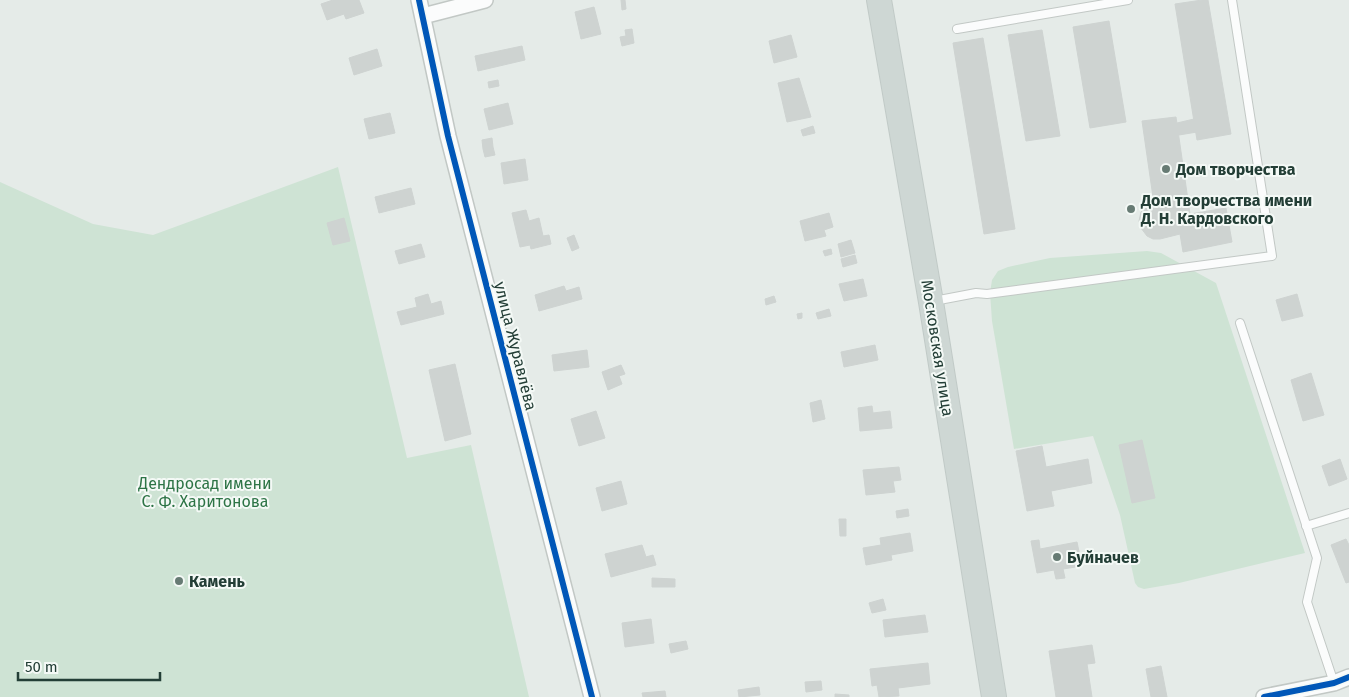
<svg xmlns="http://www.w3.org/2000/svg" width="1349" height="697" viewBox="0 0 1349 697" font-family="'Fira Sans',sans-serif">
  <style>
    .green { fill: #cee3d4 }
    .building { fill: #ced3d1; stroke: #ced3d1 }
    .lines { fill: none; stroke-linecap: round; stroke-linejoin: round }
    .service-casing { stroke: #c2c8c5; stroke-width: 10 }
    .minor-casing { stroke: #c2c8c5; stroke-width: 18 }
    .primary-casing { stroke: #c1cac7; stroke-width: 26 }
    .service { stroke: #fbfcfc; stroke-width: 8 }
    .minor { stroke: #fbfcfc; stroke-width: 15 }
    .primary { stroke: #ced7d4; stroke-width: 24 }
    .cycleway-casing { stroke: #f4f9f6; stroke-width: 9 }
    .cycleway { stroke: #0057b8; stroke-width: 6 }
    .poi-dot { fill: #677b74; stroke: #f4f9f6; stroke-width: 2 }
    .labels { text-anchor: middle; stroke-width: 4; stroke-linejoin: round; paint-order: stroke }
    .poi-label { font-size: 16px; font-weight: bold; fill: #233e36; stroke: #f4f9f6; text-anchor: start }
    .street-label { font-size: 16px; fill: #233e36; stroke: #f4f9f6 }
    .park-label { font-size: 16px; fill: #2d7446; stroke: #f4f9f6 }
  </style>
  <rect width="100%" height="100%" fill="#e5ebe8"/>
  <path class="green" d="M338 167 407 458 471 445 529 697H0V182L93 224 153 235Z
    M1147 251 1161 253 1216 283 1305 553 1179 583 1144 589 1138 587 1135 583 1120 515 1093 436 1014 449 992 321 990 293 992 280 998 271 1008 267 1050 258Z"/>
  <path class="building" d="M333 0H359L364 13 346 19 344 14 327 20 321 4Z
    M621 0H625L626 9 622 10Z
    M1202 0H1208L1231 134 1197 140 1175 4Z
    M594 7 601 34 581 39 575 12Z
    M1109 21 1126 122 1090 128 1073 27Z
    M632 29 634 43 622 46 620 37 626 36 625 30Z
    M1042 30 1060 136 1026 141 1008 35Z
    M791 35 797 57 774 63 769 41Z
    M983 38 1015 229 984 234 953 43Z
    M522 46 525 60 478 71 475 56Z
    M377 49 382 66 354 75 349 58Z
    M799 78 811 117 787 122 778 83Z
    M498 80 499 86 489 88 488 82Z
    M508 103 513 124 489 130 484 109Z
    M390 113 395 133 369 139 364 119Z
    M1176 117 1190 214 1226 208 1232 242 1183 252 1180 234 1160 239H1153L1147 236 1141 228 1139 221 1141 212 1148 206 1154 204 1142 121Z
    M1194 119 1197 132 1179 135 1177 123Z
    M813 126 815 133 803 136 801 130Z
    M492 138 493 147 483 149 482 140Z
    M493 147 495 155 485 157 483 149Z
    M525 159 528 180 504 184 501 163Z
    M411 188 415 204 379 213 375 197Z
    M526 210 529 221 539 218 543 236 549 235 551 244 531 249 530 245 520 247 512 213Z
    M829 213 833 227 824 230 826 236 805 241 800 221Z
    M344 218 350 241 333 245 327 223Z
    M574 235 579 248 572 251 567 238Z
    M851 240 855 253 841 257 838 244Z
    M421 244 425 257 399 264 395 251Z
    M831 249 832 254 825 256 823 251Z
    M855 255 857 263 843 267 841 259Z
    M863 279 867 296 844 301 839 284Z
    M564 286 566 291 579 287 582 299 539 311 535 295Z
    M428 294 431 304 441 301 444 314 401 325 397 312 417 307 415 298Z
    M1297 294 1303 316 1282 321 1276 300Z
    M774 296 776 302 766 305 765 299Z
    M829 309 831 316 818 319 816 313Z
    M802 313V318L798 319 797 314Z
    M875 345 878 360 844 367 841 352Z
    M587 350 589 367 554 371 552 355Z
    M455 364 471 434 445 441 429 370Z
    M621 365 625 374 619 376 622 384 608 390 602 372Z
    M1311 373 1324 415 1303 421 1291 380Z
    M821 400 825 419 813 422 810 403Z
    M872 406 873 413 890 411 892 428 860 431 858 408Z
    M596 411 605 438 579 446 571 419Z
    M1142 440 1155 498 1132 503 1119 445Z
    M1042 446 1046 467 1088 459 1092 483 1051 491 1054 506 1027 511 1016 451Z
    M1340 459 1347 479 1329 486 1322 466Z
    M899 467 901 480 893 481 895 492 866 495 863 470Z
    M621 481 627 504 602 511 596 488Z
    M908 509 909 516 897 518 896 511Z
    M839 519H846V536H840Z
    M910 533 913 551 891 555 892 560 866 565 863 548 881 545 880 538Z
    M1346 539 1349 545V582L1346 583 1331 545Z
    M1039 540 1040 549 1077 542 1082 566 1063 569 1065 578 1056 579 1054 570 1037 573 1031 541Z
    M642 545 646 557 653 555 656 565 611 577 605 554Z
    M652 578 675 579V587H652Z
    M883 599 886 610 872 613 869 603Z
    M925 615 928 632 885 637 883 620Z
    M651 619 654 643 625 647 622 623Z
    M686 641 688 649 671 653 669 644Z
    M1092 645 1095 663 1087 664 1092 697H1056L1049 651Z
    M928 663 930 684 898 688 899 696 879 697 877 685 872 686 870 669Z
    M1161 666 1167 697H1151L1146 669Z
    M821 681 822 690 806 692 805 682Z
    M759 687 760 695 739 697 738 690Z
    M665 691 666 697H643L642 693Z
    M835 694 849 695V697H835Z"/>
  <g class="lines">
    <defs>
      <path id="service" d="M957 29 1128 0
        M934 301 976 293 987 294 1272 256 1232 0
        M1240 323 1317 558 1307 602 1334 683
        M1306 526 1349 513"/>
      <path id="minor" d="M419 0 448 136 592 697
        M423 16 485 0
        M1264 697 1334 683 1349 677"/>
      <path id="primary" d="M879 0 931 302 994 697"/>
    </defs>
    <use href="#service" class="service-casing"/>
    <use href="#minor" class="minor-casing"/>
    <use href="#primary" class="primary-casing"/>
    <use href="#service" class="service"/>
    <use href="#minor" class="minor"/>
    <use href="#primary" class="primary"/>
    <defs>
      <path id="cycleway" d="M419 0 448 136 592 697
        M1264 697 1334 683 1349 677"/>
    </defs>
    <use href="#cycleway" class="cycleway-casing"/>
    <use href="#cycleway" class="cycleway"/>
  </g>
  <g class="poi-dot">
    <circle cx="1166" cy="169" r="5"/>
    <circle cx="1131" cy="209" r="5"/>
    <circle cx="1057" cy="557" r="5"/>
    <circle cx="179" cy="581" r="5"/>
  </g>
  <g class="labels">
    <g class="poi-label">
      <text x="1176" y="175">Дом творчества</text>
      <text x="1141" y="206">Дом творчества имени<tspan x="1141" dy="18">Д. Н. Кардовского</tspan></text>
      <text x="1067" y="563">Буйначев</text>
      <text x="189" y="587">Камень</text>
    </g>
    <g class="street-label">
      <text transform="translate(516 346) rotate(76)" y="6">улица Журавлёва</text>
      <text transform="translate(938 348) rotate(81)" y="6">Московская улица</text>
    </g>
    <g class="park-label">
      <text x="205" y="489">Дендросад имени<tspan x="205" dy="18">С. Ф. Харитонова</tspan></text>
    </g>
  </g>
  <path d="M18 672v8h142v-8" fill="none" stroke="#233e36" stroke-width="2.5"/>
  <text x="25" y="672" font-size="15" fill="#233e36" stroke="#f4f9f6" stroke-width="4" paint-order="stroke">50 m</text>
</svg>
